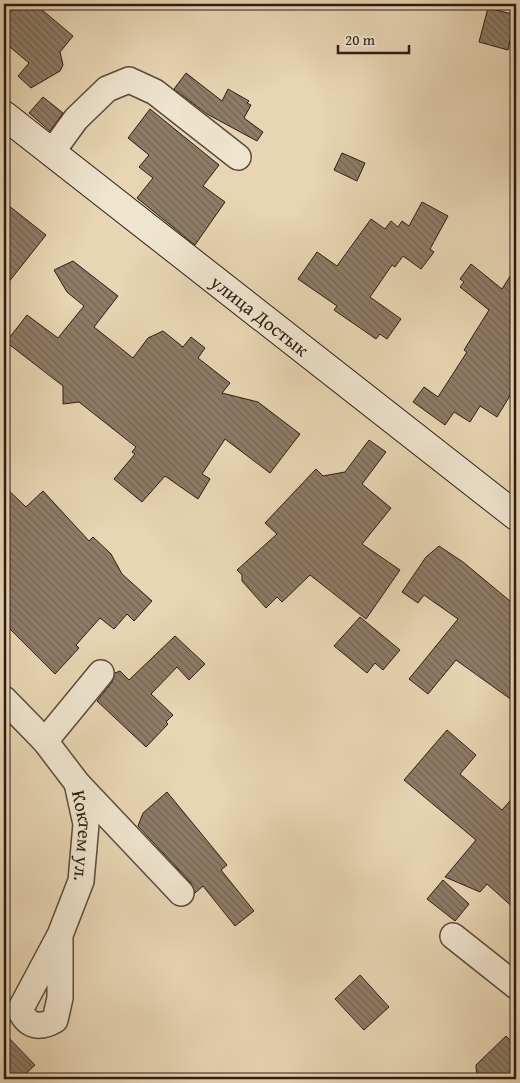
<svg xmlns="http://www.w3.org/2000/svg" width="520" height="1083" viewBox="0 0 520 1083" font-family="'Gentium Book Plus',serif">
  <style>
    .building { fill: url(#building-back-hatch); stroke: #2e1c14 }
    .lines { fill: none; stroke-linecap: round; stroke-linejoin: round }
    .street-casing { stroke: #5c4a3c; stroke-width: 28 }
    .secondary-casing { stroke: #2e1c14; stroke-width: 30 }
    .street { stroke: #efe4ce; stroke-width: 25 }
    .secondary { stroke: #efe4ce; stroke-width: 28 }
    .labels { text-anchor: middle; stroke-width: 4; stroke-linejoin: round; paint-order: stroke }
    .street-label { font-size: 19px; fill: #2e1c14; stroke: #efe4ce }
  </style>
  <defs>
    <pattern id="building-back-hatch" width="6" height="6" patternUnits="userSpaceOnUse" patternTransform="scale(1.25)"><rect width="6" height="6" fill="#8e7c67"/><path d="M-1 5l2 2M0 0l6 6M5-1l2 2" fill="none" stroke="#746554"/></pattern>
  </defs>
  <rect width="100%" height="100%" fill="#e7d5b3"/>
  <filter id="stains"><feTurbulence type="fractalNoise" baseFrequency=".004" numOctaves="4"/><feColorMatrix values="0 0 0 0 .2 0 0 0 0 .09 0 0 0 0 .02 0 0 0 .5 -.17"/></filter>
  <radialGradient id="worn" r=".72"><stop offset=".6" stop-color="#630" stop-opacity="0"/><stop offset="1" stop-color="#630" stop-opacity=".3"/></radialGradient>
  <path class="building" d="M4 4H35L73 36 60 52 63 65 60 71 31 88 18 76 29 63 4 42Z
    M488 8 516 15 508 50 479 42Z
    M186 73 222 101 228 89 249 101 247 103 251 105 244 118 263 132 257 141 207 114 174 89Z
    M43 97 63 113 50 131 29 113Z
    M150 109 219 165 203 186 225 202 195 245 137 198 153 178 139 167 149 155 128 138Z
    M342 153 365 163 357 181 334 170Z
    M4 202 46 235 4 288Z
    M422 202 448 216 430 249 434 252 421 269 403 256 395 267 392 265 370 297 401 319 387 339 380 334 376 339 334 310 337 306 298 279 317 252 337 266 371 219 385 229 391 221 398 227 402 221 409 226Z
    M73 261 118 296 94 327 133 358 148 338 163 331 183 347 191 337 205 348 198 358 230 383 222 393 258 402 300 434 270 473 225 439 202 474 210 479 198 499 165 476 142 502 114 479 135 454 132 452 136 447 79 402 63 404V386L6 342 27 315 58 338 84 306 67 292 54 270Z
    M471 264 502 289 516 267V386L497 417 480 406 470 422 454 412 445 425 413 402 424 387 438 397 467 352 464 350 489 310 460 287 464 282 460 279Z
    M369 440 386 452 362 484 391 508 362 544 400 570 366 619 310 575 282 602 277 597 266 608 242 581V575L237 570 277 534 265 523 316 469 323 476 345 472Z
    M4 486 26 507 43 491 89 541 93 537 111 554 122 574 152 601 134 621 127 614 114 629 100 618 76 645 79 648 55 674 4 623Z
    M439 546 463 562 516 606V703L456 660 428 694 409 679 458 619 424 595 418 603 402 592 426 557Z
    M360 617 400 650 383 670 375 663 367 673 334 646Z
    M175 636 205 664 189 680 177 667 151 694 173 715 166 722 168 724 146 747 97 701 112 682 115 673 120 671 129 680Z
    M447 730 476 755 460 774 502 810 516 794V910L487 884 480 892 445 877 476 840 404 780Z
    M167 792 227 865 221 870 254 911 235 926 203 886 195 893 191 883 138 826 143 813Z
    M443 880 469 904 455 921 427 899Z
    M360 975 389 1007 364 1030 335 999Z
    M4 1033 35 1065 20 1079H4Z
    M506 1036 516 1046V1079H477L476 1065Z"/>
  <g class="lines">
    <defs>
      <g id="street">
        <path d="M52 152 76 119 107 89 129 80 155 92 238 157"/>
        <path id="s1" d="M4 699 45 741 77 783 86 824 81 881 60 935 20 1010C28 1027 40 1029 55 1020L60 998V935"/>
        <path d="M45 741 101 673"/>
        <path d="M77 783 181 893"/>
        <path d="M453 936 516 986"/>
      </g>
      <g id="secondary">
        <path id="s2" d="M4 115 516 516"/>
      </g>
    </defs>
    <use href="#street" class="street-casing"/>
    <use href="#secondary" class="secondary-casing"/>
    <use href="#street" class="street"/>
    <use href="#secondary" class="secondary"/>
  </g>
  <g class="labels">
    <g class="street-label">
      <text dy="7" stroke="none"><textPath href="#s2" startOffset="325">улица Достык</textPath></text>
      <text dy="7" stroke="none"><textPath href="#s1" startOffset="165">Коктем ул.</textPath></text>
    </g>
  </g>
  <rect width="520" height="1083" fill="none" stroke="#e7d5b3" stroke-width="20"/>
  <rect x="5" y="5" width="510" height="1073" fill="none" stroke="#2e1c14" stroke-width="2.5"/>
  <rect x="10" y="10" width="500" height="1063" fill="none" stroke="#2e1c14"/>
  <path d="M338 45v8h71v-8" fill="none" stroke="#2e1c14" stroke-width="2.5"/>
  <text x="345" y="45" font-size="15" fill="#2e1c14" stroke="#efe4ce" stroke-width="4" paint-order="stroke">20 m</text>
  <rect width="100%" height="100%" filter="url(#stains)"/>
  <rect width="100%" height="100%" fill="url(#worn)"/>
</svg>
